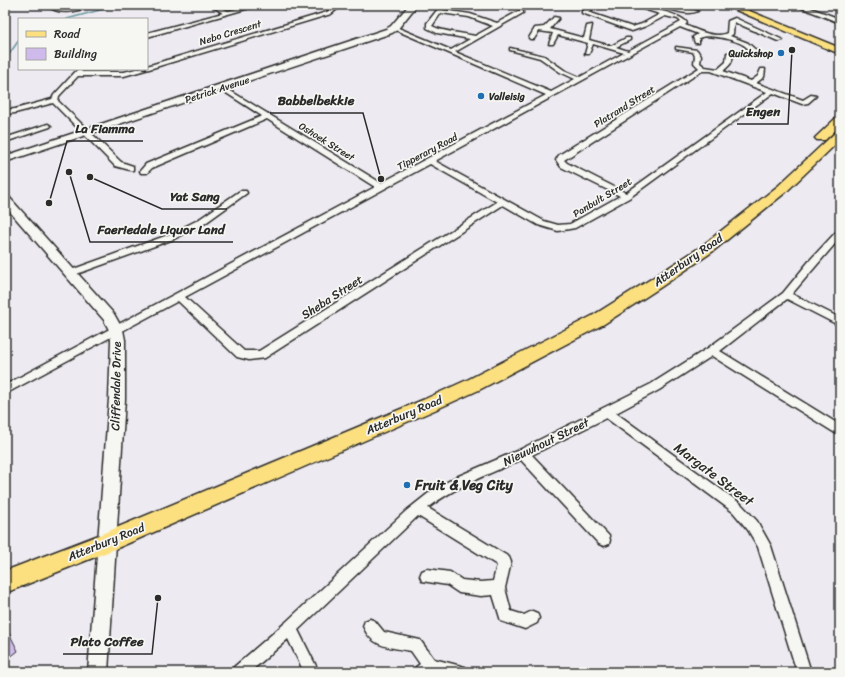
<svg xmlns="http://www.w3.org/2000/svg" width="845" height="677" viewBox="0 0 845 677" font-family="Sriracha,sans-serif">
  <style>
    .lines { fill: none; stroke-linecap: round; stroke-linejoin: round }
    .stream { stroke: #66979c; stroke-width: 1.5 }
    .building { fill: #cfbbeb; stroke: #2b2b2b }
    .street-casing { stroke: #2b2b2b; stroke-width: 3 }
    .secondary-casing { stroke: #2b2b2b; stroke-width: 3 }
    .primary-casing { stroke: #2b2b2b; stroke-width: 3 }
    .street { fill: #f6f6f2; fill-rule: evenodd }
    .secondary { fill: #f6f6f2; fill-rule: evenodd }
    .primary { fill: #fce080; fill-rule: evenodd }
    .poi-dot { fill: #1f6fb2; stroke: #f6f6f2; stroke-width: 1.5 }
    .labels { text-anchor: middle; stroke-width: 3.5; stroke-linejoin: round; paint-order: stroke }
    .far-street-label { font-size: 10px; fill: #2b2b2b; stroke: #f6f6f2 }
    .far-poi-label { font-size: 10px; font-weight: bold; fill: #2b2b2b; stroke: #f6f6f2; text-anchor: end }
    .street-label { font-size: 12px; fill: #2b2b2b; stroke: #f6f6f2 }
    .near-street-label { font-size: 14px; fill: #2b2b2b; stroke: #f6f6f2 }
    .near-poi-label { font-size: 14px; font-weight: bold; fill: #2b2b2b; stroke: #f6f6f2; text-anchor: start }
    .leader { fill: none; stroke: #2b2b2b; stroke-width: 1.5 }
    .callout-dot { fill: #2b2b2b; stroke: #f6f6f2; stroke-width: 1.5 }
    .callout-label { font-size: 13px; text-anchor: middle; font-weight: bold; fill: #2b2b2b; stroke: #f6f6f2; stroke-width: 3.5; stroke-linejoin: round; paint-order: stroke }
  </style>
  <rect width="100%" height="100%" fill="#eeeaf1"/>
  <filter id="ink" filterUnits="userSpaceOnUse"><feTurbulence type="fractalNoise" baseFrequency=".025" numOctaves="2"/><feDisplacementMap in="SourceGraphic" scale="8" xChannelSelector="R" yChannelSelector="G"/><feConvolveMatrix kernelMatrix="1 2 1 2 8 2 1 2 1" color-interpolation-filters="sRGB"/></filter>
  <g filter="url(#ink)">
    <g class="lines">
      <path class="stream" d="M67 19 118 5
        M5 60 19 40"/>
    </g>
    <path class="building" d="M5 625 18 651 5 661Z"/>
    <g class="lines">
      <defs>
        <path id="street" d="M46 5H53L63 9 90 5C77 13 58 15 46 5Z
          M210 5H217L228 11 251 5H260L147 37V33L223 13Z
          M336 5H342L331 14 149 69 124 76H78L59 96 58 101 121 162 133 166V170H130L115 166 53 103 15 113 5 114V110L15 109 52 99 54 95 78 69H84L81 72H124L136 69H147V66L327 12Z
          M441 5H447L443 10 470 14 497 23 519 11H523V13L455 52 551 92 575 79 560 72 540 58 510 50V48L544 56 564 70 580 77 624 53 593 44 589 54H585L588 43 558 35 553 44H549L553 33 539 31 534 39H530L529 38 535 28 544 27 554 17 559 18 550 29 584 38 587 26 592 25 589 40 611 46 626 38H630V40L616 47 628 51 681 22 678 19 665 16 646 26 632 31 582 13V11L591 5H598L588 12 632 27 642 24 660 14 630 5C641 5 683 14 687 23L685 25C697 30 714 39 727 33L728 21 735 18 783 40 778 41 734 22 733 34 730 36 748 43 760 54 757 56C752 54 749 49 745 46 737 40 707 33 699 38V43H695L693 37 698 34 680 27 435 161 544 221 558 225 570 224 620 196 561 167 556 160 559 155 699 68 694 63 695 56 693 52 676 49V47L697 50 701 56 700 63 705 67 718 69 726 62 727 53H731C735 61 729 66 723 71L751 81 758 76 761 69H765L764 77 756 83 803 100 811 95 816 96 808 103 802 104 773 93 629 198 575 228 558 231 538 225 503 205 265 358 249 360 237 357 178 301 5 394V385L375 187 267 119 152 168 147 173H141L140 171 146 164 262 116 220 89V87H224L381 183 546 95 391 28 396 27 451 50 470 39 437 33 427 28V23ZM441 13 469 17 493 26 475 36C462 33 443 32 432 26ZM702 71H711L767 92 626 193 567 163 564 160ZM430 164 497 202 259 351H244L185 297Z
          M661 5H670L698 11C689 16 669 10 661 5Z
          M795 5H803L840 19V23Z
          M827 5 840 6V10L828 6Z
          M5 80 9 82 5 85Z
          M48 124 51 126 50 127 5 142V138Z
          M240 191H246L247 193 204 224 174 239 74 275H68L66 273 68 271 168 235 198 220Z
          M840 230V238L792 294 840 318V326L787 299 720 351 840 425V436L712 356 659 390 616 413 741 504 757 521 771 546 811 672H797L758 547 748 530 733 512 606 418 532 455 609 536 610 540 609 544 604 546 599 544 521 460C489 474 456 486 428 508L509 557 511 562 505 588 511 611 524 615 532 611 537 613 539 618 537 623 525 629 501 621 493 595 481 596 459 593 447 585 422 581 420 576 422 571 427 569 450 572 462 580 481 582 493 581 497 565 418 516 298 630 319 672H304L288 639 250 672H232L234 667 285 623 406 511 430 492 454 478 519 450 651 384 708 348 783 293 810 260 837 231Z
          M370 619 375 621 384 632 420 640 434 659 465 667 467 672H414L416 667 420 664 411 651C390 647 372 648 363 626L365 621Z"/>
        <path id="secondary" d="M409 5H417L397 30 392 33 5 162V156L386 29 391 26Z
          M5 196 9 197 114 314 123 330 125 340V399L108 672H88L109 399 111 340 109 330 104 320 5 206Z"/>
        <path id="primary" d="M724 5H735L840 48V54Z
          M840 117V126L825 140H817L815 138 817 136 836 118Z
          M840 131V140L786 192 712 252 661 287 604 324 479 390 437 409 115 549 5 593V571L104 533 425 399 467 380 592 316 651 279 702 246 778 186 836 132Z"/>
      </defs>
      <use href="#street" class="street-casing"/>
      <use href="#secondary" class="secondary-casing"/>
      <use href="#primary" class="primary-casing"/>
      <use href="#street" class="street"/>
      <use href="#secondary" class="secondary"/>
      <use href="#primary" class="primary"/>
    </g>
  </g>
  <g class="poi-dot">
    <circle cx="781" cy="53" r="4"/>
    <circle cx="481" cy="96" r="4"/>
    <circle cx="407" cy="485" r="4"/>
  </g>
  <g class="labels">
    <g class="far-street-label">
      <text transform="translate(230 32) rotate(-17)" y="4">Nebo Crescent</text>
      <text transform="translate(217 89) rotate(-18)" y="4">Petrick Avenue</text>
      <text transform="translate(624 106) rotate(-32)" y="4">Platrand Street</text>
      <text transform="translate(327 141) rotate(32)" y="4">Oshoek Street</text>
      <text transform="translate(427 151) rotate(-28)" y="4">Tipperary Road</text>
      <text transform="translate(602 197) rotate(-31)" y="4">Panbult Street</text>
    </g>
    <g class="far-poi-label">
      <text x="773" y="57">Quickshop</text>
      <text x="489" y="100" text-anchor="start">Valleisig</text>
    </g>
    <g class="street-label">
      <text transform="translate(688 260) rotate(-35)" y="4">Atterbury Road</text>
      <text transform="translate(332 297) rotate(-33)" y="4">Sheba Street</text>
      <text transform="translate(116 386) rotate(-89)" y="4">Cliffendale Drive</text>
      <text transform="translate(404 415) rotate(-23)" y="4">Atterbury Road</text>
      <text transform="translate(546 442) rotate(-26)" y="4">Nieuwhout Street</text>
      <text transform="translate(106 542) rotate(-22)" y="4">Atterbury Road</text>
    </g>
    <g class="near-street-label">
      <text transform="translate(714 474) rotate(37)" y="5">Margate Street</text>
    </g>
    <g class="near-poi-label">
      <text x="415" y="490">Fruit &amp; Veg City</text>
    </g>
  </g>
  <path class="leader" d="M381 179L363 113H270M792 50L788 124H737M49 203L67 141H143M90 177L162 209H227M69 172L90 242H233M158 598L152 654H63"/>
  <g class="callout-dot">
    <circle cx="381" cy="179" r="4"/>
    <circle cx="792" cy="50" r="4"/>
    <circle cx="49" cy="203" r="4"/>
    <circle cx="90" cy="177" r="4"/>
    <circle cx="69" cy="172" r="4"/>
    <circle cx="158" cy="598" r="4"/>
  </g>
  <g class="callout-label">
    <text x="316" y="105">Babbelbekkie</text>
    <text x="763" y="116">Engen</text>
    <text x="105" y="133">La Fiamma</text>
    <text x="195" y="201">Yat Sang</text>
    <text x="161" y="234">Faeriedale Liquor Land</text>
    <text x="107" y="646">Plato Coffee</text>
  </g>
  <rect width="845" height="677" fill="none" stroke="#f6f6f2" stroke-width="20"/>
  <rect x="10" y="10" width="825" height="657" fill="none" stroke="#2b2b2b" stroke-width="1.5" filter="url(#ink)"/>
  <rect x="18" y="18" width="130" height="52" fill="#f6f6f2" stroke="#a5a5a2"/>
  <rect x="26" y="31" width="20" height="6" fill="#fce080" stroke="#a5a5a2"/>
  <text x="54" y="38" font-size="12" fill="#2b2b2b">Road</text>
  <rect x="26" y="48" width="20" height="12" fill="#cfbbeb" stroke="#a5a5a2"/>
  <text x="54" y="58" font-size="12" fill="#2b2b2b">Building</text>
</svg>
